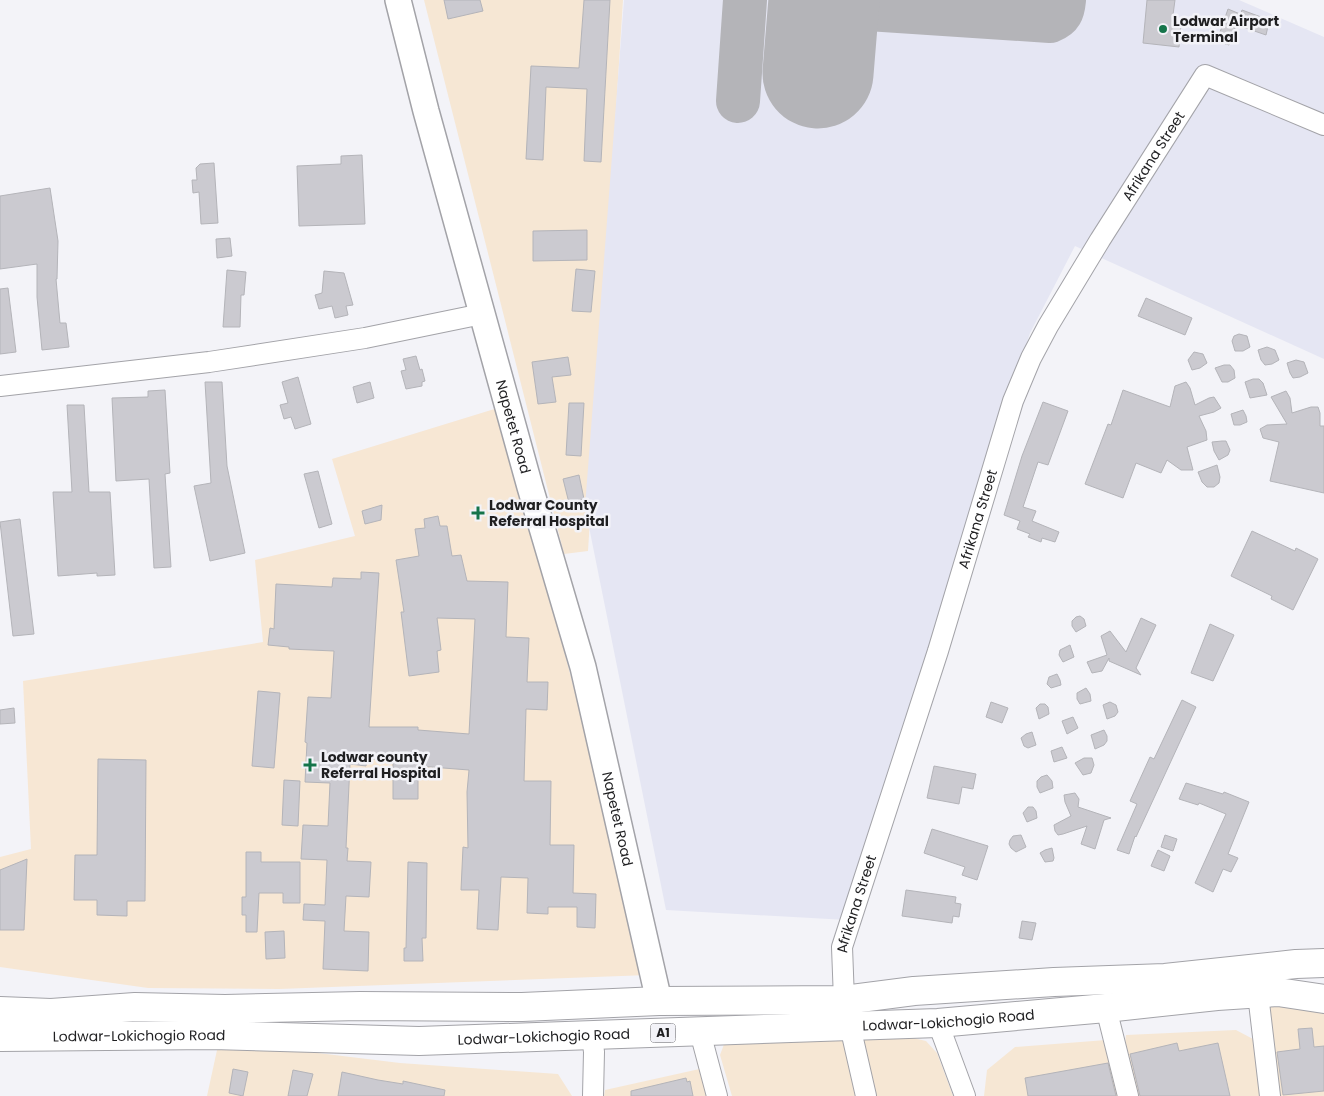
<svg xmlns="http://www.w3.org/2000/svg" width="1324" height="1096" viewBox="0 0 1324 1096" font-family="Poppins,sans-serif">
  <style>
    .commercial { fill: #f6e7d4 }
    .built { fill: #e5e6f3 }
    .medical { fill: #f7e7d4 }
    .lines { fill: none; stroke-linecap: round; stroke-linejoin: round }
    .taxiway { stroke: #b4b4b8; stroke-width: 44 }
    .runway { stroke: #b4b4b8; stroke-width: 111 }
    .building { fill: #cbcad0; stroke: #b4b4b9 }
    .minor-casing { stroke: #a3a3a8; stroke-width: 22 }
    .major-casing { stroke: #a3a3a8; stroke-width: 28 }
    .highway-casing { stroke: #a3a3a8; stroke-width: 30 }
    .minor { stroke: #fff; stroke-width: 20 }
    .major { stroke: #fff; stroke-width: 25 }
    .highway { stroke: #fff; stroke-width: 28 }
    .poi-dot { fill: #15744a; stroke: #f3f3f8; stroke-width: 2 }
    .labels { text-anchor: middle; stroke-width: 5; stroke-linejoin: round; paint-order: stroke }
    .shield { fill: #f3f3f8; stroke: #5f5f62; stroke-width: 1 }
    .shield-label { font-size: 12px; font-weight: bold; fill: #1f1f21 }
    .poi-label { font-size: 14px; font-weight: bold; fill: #1f1f21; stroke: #f3f3f8; text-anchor: start }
    .street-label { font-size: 14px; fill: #1f1f21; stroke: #f3f3f8 }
  </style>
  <rect width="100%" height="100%" fill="#f3f3f8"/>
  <path class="commercial" d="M424 0H623L588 551 564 554Z
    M1324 995V1096H1276L1269 999Z
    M1236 1030 1253 1039 1263 1096H1132L1123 1060 1126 1035Z
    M737 1032 913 1038 926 1041 937 1053 953 1096H732L720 1055 726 1039Z
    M1106 1040 1123 1096H984L987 1070 1015 1047Z
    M219 1041 400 1063 558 1074 572 1096H207Z
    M704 1068 712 1096H604L605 1090Z"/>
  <path class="built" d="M624 0H1239L1324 37V359L1075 246 1030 333 981 482 847 920 666 910 585 507Z"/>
  <path class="medical" d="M501 407 648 975 279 989 148 988 0 967V857L31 849 23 681 263 642 255 560 355 536 332 459Z"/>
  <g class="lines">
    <path class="taxiway" d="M823 6 1050 21C1061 17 1063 11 1064 0
      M738 101 745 0"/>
    <path class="runway" d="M818 73 824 0"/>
  </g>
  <path class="building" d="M444 0H480L483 11 448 19Z
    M584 0H610L601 162 584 161 587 89 546 87 543 160 526 159 531 66 579 68Z
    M1147 0H1175L1172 22 1181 23 1179 47 1143 43Z
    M1228 9 1240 14 1229 45 1217 41Z
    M1242 10 1261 17 1260 19 1269 22 1266 35 1237 25Z
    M362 155 365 224 299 226 297 166 341 164V156Z
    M214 163 218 223 201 224 199 192 193 193 192 180H197L196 168 200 164Z
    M50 188 58 241 57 279H56L60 323H66L69 347 42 350 37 297V264L0 269V196Z
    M587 230V260L533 261V231Z
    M230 238 232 256 217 258 216 239Z
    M576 269 595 271 591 312 572 311Z
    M227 270 246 272 244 295H241L240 327H223Z
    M324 271 344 273 353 305 346 306 348 315 335 318 332 306 319 309 315 295 322 293Z
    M8 288 16 352 0 354V289Z
    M1146 298 1192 318 1185 335 1138 316Z
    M1239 334 1247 336 1250 347 1243 351H1235L1232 341 1234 336Z
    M1267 347 1275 350 1279 360 1272 364 1265 365 1261 360 1258 350Z
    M1194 352 1203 354 1207 363 1200 368 1192 370 1188 360Z
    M416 356 420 370 422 369 425 381 422 382V386L406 389 401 371 406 370 403 359Z
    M568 357 571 375 552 377 556 402 538 404 532 362Z
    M1296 360 1304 362 1308 373 1300 377 1293 378 1290 373 1287 363Z
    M1224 365H1230L1234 370 1235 378 1228 382H1222L1215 368Z
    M298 377 311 424 295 429 291 417 284 419 280 405 288 403 282 382Z
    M1253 379H1259L1263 383 1267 395 1250 398 1245 382Z
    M205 382H222L227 466 245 553 210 561 194 486 211 483Z
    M370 382 374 398 357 403 353 387Z
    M1186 382 1190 388 1195 405 1209 398 1214 397 1221 408 1214 412 1199 416 1206 431 1207 440 1187 447 1193 470H1181L1167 460 1161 473 1136 463 1123 498 1085 484 1108 424 1111 425 1123 390 1170 407 1175 386Z
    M165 390 170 473 165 474 171 567 154 568 149 479 116 481 112 398 148 397V391Z
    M1286 391 1290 398 1292 413 1311 407H1318L1320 413V426H1324V493L1270 481 1279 442 1263 438 1260 429 1267 425 1287 424 1271 397Z
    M1043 402 1068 411 1048 465 1038 462 1023 507 1036 511 1032 521 1059 532 1055 542 1042 538 1041 542 1028 537 1030 534 1017 529 1020 521 1004 515 1022 456Z
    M569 403H584L581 456 566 455Z
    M67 405H84L89 492H110L115 575 97 576V573L58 576 53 492H72Z
    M1243 410 1246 416 1247 422 1240 425H1234L1231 414Z
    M1222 441H1226L1230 450 1228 455 1219 460 1214 451 1212 442Z
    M1217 465 1220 477 1219 483 1214 487H1207L1202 482 1198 472Z
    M318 471 332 524 319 528 304 474Z
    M579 475 584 499 569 503 563 479Z
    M382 505 381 520 365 524 362 511Z
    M438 516 440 526H447L452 556 461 555 467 581 508 582 506 637 529 638 527 682H548L547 710 526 709 524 781H551L550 845H574L573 893 596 894 595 928 577 927V907H548V914L527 913 528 878 501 877 498 930 477 929 479 890H461L463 847 468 848 467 792 469 770 418 766V799H393V759H367L366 766 350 764 346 848H348L347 861 371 862 369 897 346 896 344 931 369 932 368 971 323 969 325 921 303 920 304 904 325 905 327 860 301 859 303 825 328 826 330 783 305 782 307 743 305 742 308 697 331 698 334 651 289 649V647L268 645 270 628 274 629 276 584 332 587 333 578 361 579V572L379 573 369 727H418V730L469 734 475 619 437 618 441 650 437 651 439 672 409 676 401 612H404L396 560 419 556 415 529 425 528 424 519Z
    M20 519 34 634 13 636 0 522Z
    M1252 531 1295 551 1296 548 1318 559 1293 610 1271 599 1272 596 1231 576Z
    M1080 616 1084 619 1086 626 1076 632 1072 626V621L1076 617Z
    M1141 618 1156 625 1136 668 1141 675 1109 661V658L1102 671 1092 673 1087 662 1107 655 1101 636 1110 631 1126 652Z
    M1210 624 1234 635 1213 681 1191 673Z
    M1070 645 1074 657 1063 662 1059 655 1060 650Z
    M1057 674 1060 680 1061 685 1051 688 1047 684 1049 677Z
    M1086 688 1090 694 1091 701 1080 704 1077 699V693Z
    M258 691 280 693 274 768 252 766Z
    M1182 700 1196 707 1136 837 1135 836 1129 854 1117 850 1137 804 1130 801 1150 757 1154 759Z
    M991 702 1008 708 1002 723 986 717Z
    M1110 702 1116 705 1118 712 1115 716 1107 719 1103 705Z
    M1040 704H1045L1048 707 1049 714 1039 719 1036 708Z
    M14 708 15 723 0 724V710Z
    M1073 717 1078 728 1067 734 1062 721Z
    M1104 730 1107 736V741L1104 745 1095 749 1091 735Z
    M1032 732 1036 745 1028 748 1024 746 1021 738 1026 734Z
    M1062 747 1067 758 1054 762 1051 751Z
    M1084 758H1092L1094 765 1091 773 1083 775 1075 763Z
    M98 759 146 760 145 901H127V916L97 915V900H74L75 855H97Z
    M934 766 976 774 973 789 962 787 959 804 927 798Z
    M1047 775 1052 781 1053 788 1040 793 1037 787V781L1041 777Z
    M284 780 300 781 298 826 282 825Z
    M1186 783 1223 794 1224 792 1249 802 1228 854 1238 858 1231 872 1223 869 1213 892 1195 883 1226 814 1199 803 1198 805 1179 799Z
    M1075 793 1079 799 1078 807 1111 818 1104 820 1095 849 1081 844 1087 826 1063 834 1058 835 1055 831 1054 825 1071 816 1065 802 1064 795Z
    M1028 807H1033L1036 811 1037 818 1027 822 1023 813Z
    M932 829 988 846 977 880 962 875 965 867 924 853Z
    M1021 835 1026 847 1016 852 1011 848 1009 844 1010 840 1013 836Z
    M1165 835 1177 839 1173 851 1161 847Z
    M1052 848 1054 858 1053 861 1045 862 1040 853 1045 850Z
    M1158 850 1170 856 1164 871 1151 866Z
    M246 852H261V862H300V903H283V893H259L257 932H246V915H242V897H246Z
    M27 859 24 930H0V870Z
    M408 862 427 863 426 938H422L423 961H404V948H406Z
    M906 890 956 897 955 903 961 904 959 917 953 916 952 923 902 916Z
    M1022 921 1036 923 1032 940 1019 938Z
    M284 931 285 958 266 959 265 932Z
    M1312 1028 1314 1047 1324 1046V1091L1283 1095 1277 1052 1300 1049 1298 1029Z
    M1177 1043 1179 1051 1218 1043 1230 1096H1140L1130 1054Z
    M1108 1063 1116 1096H1028L1025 1078Z
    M233 1069 248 1072 243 1096 229 1093Z
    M293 1070 313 1074 307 1096H288Z
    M342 1072 378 1080 403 1084V1081L445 1090 444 1096H338Z
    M686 1078 687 1082 690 1081 693 1096H631V1091Z"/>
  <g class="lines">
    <defs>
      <g id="minor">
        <path d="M0 386 209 362 365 338 482 314"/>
        <path d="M1258 994 1270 1096"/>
        <path id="s1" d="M844 1000 842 947 938 651 1013 401 1031 358 1048 326 1100 240 1205 75 1324 125"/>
        <path d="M1106 1008 1128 1096"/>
        <path d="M938 1023 965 1096"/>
        <path d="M850 1026 866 1096"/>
        <path d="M700 1032 717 1096"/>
        <path d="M592 1036 594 1052 593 1096"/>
      </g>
      <g id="major">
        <path id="s2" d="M398 0 426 111 530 487 583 667 659 1001"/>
      </g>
      <g id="highway">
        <path d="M0 1011 51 1013 135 1007 225 1009 360 1006 522 1007 659 1001 844 1000 914 991 1054 982 1165 978 1296 964 1324 963"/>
        <path id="s3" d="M0 1037 213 1035 419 1041 938 1023 1106 1008 1217 996 1278 992 1324 999"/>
      </g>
    </defs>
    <use href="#minor" class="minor-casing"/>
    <use href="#major" class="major-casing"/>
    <use href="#highway" class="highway-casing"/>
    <use href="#minor" class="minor"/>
    <use href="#major" class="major"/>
    <use href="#highway" class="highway"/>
  </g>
  <g class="poi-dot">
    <circle cx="1163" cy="29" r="5"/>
    <path d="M475.5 505.5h5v5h5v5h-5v5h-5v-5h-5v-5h5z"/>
    <path d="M307.5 757.5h5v5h5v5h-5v5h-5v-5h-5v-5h5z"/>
  </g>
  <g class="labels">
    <rect class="shield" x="650.5" y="1023.5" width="25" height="19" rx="4"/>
    <g class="shield-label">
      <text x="663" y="1037">A1</text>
    </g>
    <g class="poi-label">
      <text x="1173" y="26">Lodwar Airport<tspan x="1173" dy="16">Terminal</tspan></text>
      <text x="489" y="510">Lodwar County<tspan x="489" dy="16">Referral Hospital</tspan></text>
      <text x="321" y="762">Lodwar county<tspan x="321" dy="16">Referral Hospital</tspan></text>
    </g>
    <g class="street-label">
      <text dy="5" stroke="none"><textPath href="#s1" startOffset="908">Afrikana Street</textPath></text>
      <text dy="5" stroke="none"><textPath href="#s2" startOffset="442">Napetet Road</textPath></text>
      <text dy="5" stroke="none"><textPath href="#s1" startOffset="502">Afrikana Street</textPath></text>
      <text dy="5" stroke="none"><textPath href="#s2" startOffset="848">Napetet Road</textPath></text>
      <text dy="5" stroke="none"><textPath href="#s1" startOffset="98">Afrikana Street</textPath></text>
      <text dy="5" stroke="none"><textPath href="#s3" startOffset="949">Lodwar-Lokichogio Road</textPath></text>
      <text dy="5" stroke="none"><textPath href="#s3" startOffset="139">Lodwar-Lokichogio Road</textPath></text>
      <text dy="5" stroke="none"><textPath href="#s3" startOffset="544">Lodwar-Lokichogio Road</textPath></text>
    </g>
  </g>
</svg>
